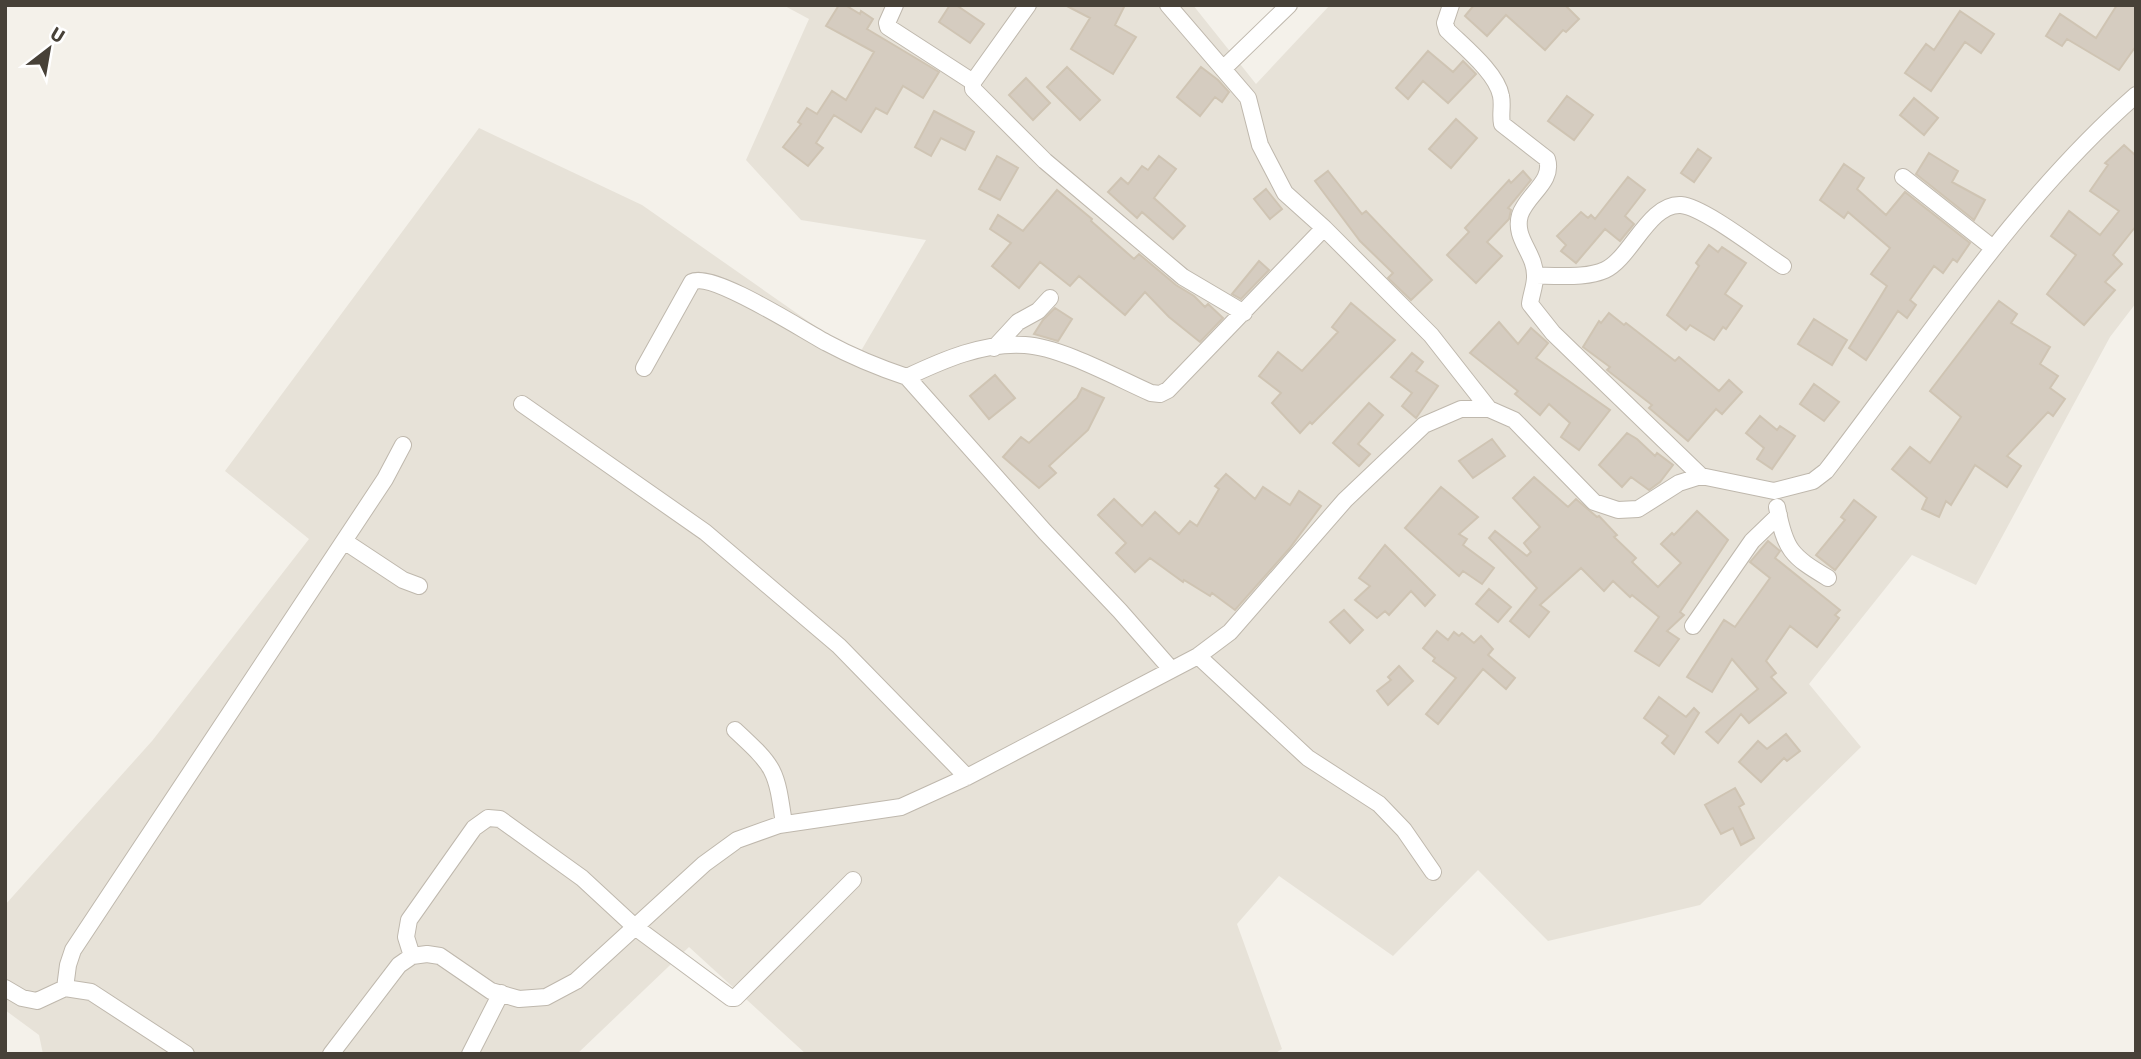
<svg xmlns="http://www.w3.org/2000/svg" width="2141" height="1059" viewBox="0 0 2141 1059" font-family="Signika,sans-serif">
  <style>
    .residential { fill: #e7e2d8 }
    .building { fill: #d5ccc0; stroke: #cfc4b3; stroke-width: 2 }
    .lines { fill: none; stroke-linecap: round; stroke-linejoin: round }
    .street-casing { stroke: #bfb8ad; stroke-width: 18 }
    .street { stroke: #fff; stroke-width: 16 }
  </style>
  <rect width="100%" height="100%" fill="#f4f1ea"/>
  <path class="residential" d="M783 5H1193L1256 84 1330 5H2136V303L2110 337 1976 585 1912 555 1809 684 1861 747 1700 905 1548 941 1478 870 1393 956 1279 876 1237 924 1282 1049 1274 1054H806L689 947 577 1054H43L39 1035 5 1010V905L152 741 309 539 225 471 479 128 642 205 858 356 926 240 801 220 746 160 809 19Z"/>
  <path class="building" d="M839 5H845L860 14 861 11 873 19 867 29 939 72 923 98 903 86 887 114 876 108 861 132 834 115 816 143 823 148 808 166 783 147 801 124 798 122 807 108 817 114 832 91 846 100 874 52 826 26Z
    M950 5H956L984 24 970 43 939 22Z
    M1065 5H1125L1115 25 1136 37 1113 74 1071 49 1090 18Z
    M1474 5H1565L1579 19 1566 32 1563 30 1545 50 1506 15 1487 36 1465 16Z
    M2117 5H2136V46L2119 70 2067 39 2062 46 2046 36 2060 14 2096 38Z
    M1960 11 1994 34 1981 53 1965 42 1931 91 1905 73 1926 44 1934 50Z
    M1428 51 1453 72 1463 61 1476 74 1448 103 1423 81 1408 99 1396 88Z
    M1067 67 1100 100 1080 120 1047 87Z
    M1201 67 1218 80 1229 92 1222 102 1215 97 1200 116 1177 97Z
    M1026 78 1050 103 1033 120 1009 95Z
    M1567 96 1593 115 1574 140 1548 121Z
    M1914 98 1938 118 1924 135 1900 115Z
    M934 111 974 132 965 150 941 138 931 156 915 147Z
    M1456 119 1477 138 1451 168 1429 149Z
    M2124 145 2136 156V226L2113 255 2122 264 2105 282 2115 290 2084 325 2047 294 2076 255 2051 236 2069 211 2100 235 2119 211 2090 191 2108 165 2105 163Z
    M1698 149 1711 158 1694 182 1681 173Z
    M1929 153 1958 171 1952 182 1985 200 1974 220 1916 174Z
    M997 156 1018 168 1000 200 979 189Z
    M1159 156 1176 169 1154 198 1185 226 1173 239 1142 212 1137 218 1108 192 1121 178 1128 184 1142 166 1148 170Z
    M1844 164 1864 178 1857 189 1886 215 1905 192 1970 243 1957 262 1953 259 1943 273 1934 266 1910 300 1916 305 1907 318 1898 311 1866 360 1849 348 1887 286 1871 274 1890 248 1848 212 1844 218 1820 200Z
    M1328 171 1362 214 1366 211 1432 280 1411 300 1388 278 1393 273 1360 241 1315 181Z
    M1523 171 1531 180 1508 208 1511 210 1509 219 1487 242 1502 256 1476 283 1447 255 1469 232 1465 228 1509 180 1511 183Z
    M1628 177 1645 190 1625 216 1634 224 1620 241 1605 229 1576 263 1561 251 1566 245 1557 236 1581 212 1588 218 1591 215 1595 219Z
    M1266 189 1282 209 1270 219 1254 199Z
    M1057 190 1092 219 1091 221 1134 259 1139 254 1176 285 1194 296 1205 307 1208 304 1223 318 1200 342 1169 317 1145 292 1125 315 1079 276 1070 286 1040 262 1019 288 992 266 1011 243 990 229 998 215 1023 231Z
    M1709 245 1718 252 1722 247 1746 263 1725 294 1742 306 1726 329 1723 327 1714 340 1690 325 1686 330 1667 315 1699 266 1696 263Z
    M1259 261 1269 270 1241 299 1232 294Z
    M1999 301 2017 314 2011 323 2050 347 2040 364 2058 376 2050 388 2065 399 2053 416 2048 412 2007 456 2021 466 2007 487 1975 465 1951 505 1946 501 1939 517 1922 509 1927 498 1892 469 1910 447 1930 463 1961 417 1930 391Z
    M1351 303 1395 340 1312 424 1310 422 1300 433 1272 403 1281 393 1259 376 1278 352 1302 371 1338 332 1332 327Z
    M1055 308 1072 319 1058 341 1034 334 1043 320Z
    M1609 313 1624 325 1626 323 1675 361 1679 357 1719 391 1729 380 1742 392 1722 414 1716 409 1688 441 1649 408 1652 405 1607 370 1610 367 1583 347 1599 321 1601 323Z
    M1814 319 1847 340 1832 365 1798 344Z
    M1499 322 1518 344 1531 328 1548 343 1536 358 1610 410 1579 450 1561 437 1570 423 1549 404 1540 415 1515 394 1518 391 1470 353Z
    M1412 353 1423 362 1416 371 1438 386 1416 418 1402 406 1412 393 1391 377Z
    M995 375 1015 398 989 419 970 396Z
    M1814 384 1839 402 1824 421 1800 404Z
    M1082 388 1104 398 1088 430 1049 466 1056 473 1039 488 1003 457 1021 437 1029 443 1077 398Z
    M1369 403 1383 415 1358 444 1370 454 1359 466 1333 443Z
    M1760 416 1777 430 1780 426 1795 436 1772 469 1757 459 1764 448 1746 433Z
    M1627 433 1637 439 1655 456 1657 453 1673 465 1660 482 1649 490 1631 477 1622 487 1599 465Z
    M1492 439 1505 456 1473 478 1459 461Z
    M1226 474 1255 499 1263 487 1290 505 1299 491 1321 506 1289 549 1235 610 1212 593 1210 596 1184 580 1183 582 1150 558 1135 572 1116 553 1126 543 1098 515 1114 499 1142 526 1155 512 1179 534 1190 521 1197 526 1219 489 1215 486Z
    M1534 477 1568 507 1576 499 1597 517 1599 516 1617 535 1614 537 1636 558 1632 562 1658 587 1681 563 1661 544 1672 533 1674 535 1697 511 1728 540 1680 612 1684 615 1667 631 1679 639 1659 666 1635 651 1659 617 1632 595 1630 597 1613 581 1604 591 1581 568 1540 605 1549 612 1529 637 1510 621 1537 588 1489 538 1495 531 1527 556 1531 552 1524 543 1540 527 1513 498Z
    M1441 487 1478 517 1459 534 1467 539 1463 545 1494 568 1482 584 1463 571 1459 576 1405 528Z
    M1854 500 1876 517 1835 570 1816 555 1845 520 1841 517Z
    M1768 541 1780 551 1775 558 1840 610 1835 615 1839 618 1817 647 1790 626 1766 661 1776 673 1771 677 1786 693 1749 723 1741 714 1718 743 1706 732 1758 689 1732 659 1712 692 1687 677 1724 620 1735 627 1770 578 1750 562Z
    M1385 545 1435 595 1425 606 1411 591 1389 615 1385 611 1377 618 1355 600 1370 586 1359 578Z
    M1489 589 1511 607 1498 622 1476 604Z
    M1344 610 1363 630 1350 643 1330 622Z
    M1437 631 1448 640 1454 632 1459 636 1462 633 1474 643 1481 636 1493 649 1488 655 1515 678 1506 689 1483 669 1438 724 1426 714 1456 678 1433 661 1435 658 1423 648Z
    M1399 666 1413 681 1388 705 1377 691 1391 680 1388 677Z
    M1659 697 1686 717 1694 708 1699 713 1674 754 1662 743 1668 736 1644 718Z
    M1786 734 1800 751 1787 761 1784 758 1761 782 1739 762 1758 741 1767 749Z
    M1735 788 1744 804 1739 807 1754 838 1741 845 1733 828 1721 834 1705 805Z"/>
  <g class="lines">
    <defs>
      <path id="street" d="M895 5 887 23 888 27 973 82
        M1028 5 973 82V89L1045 161 1183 277 1244 313
        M1168 5 1248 98 1260 145 1285 193 1324 228 1431 335 1489 409
        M1451 5 1445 23 1447 30C1463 46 1497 73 1501 96 1503 105 1500 115 1502 124L1547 159C1554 182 1527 194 1520 215 1513 239 1536 253 1535 277 1535 286 1531 295 1530 304L1553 333 1701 476
        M1223 69 1289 5
        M1903 177 1993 248
        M1536 276C1557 275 1585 279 1605 270 1631 258 1649 203 1681 205 1704 207 1761 252 1783 266
        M994 348 1018 322 1038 311 1050 298
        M644 368 692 282C712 271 804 331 827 343 853 357 880 368 907 377 943 360 984 342 1025 345 1061 347 1117 378 1151 393L1160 394 1168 390 1324 228
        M907 377 1045 532 1120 611 1170 668
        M522 404 705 532 839 646 967 777
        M1777 507C1785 550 1791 556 1828 578
        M344 541 403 580 419 586
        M1693 626 1752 541 1779 515
        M1198 656 1308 758 1379 804 1404 830 1433 872
        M735 730C776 768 776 769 784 824
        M412 956 406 937 409 920 474 828 488 818 500 819 582 878 635 927 731 998H735L853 880
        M5 988 22 998 37 1001 65 988 91 992 186 1054
        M65 988 68 965 73 950 385 479 403 445
        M331 1054 399 965 412 956 427 954 440 956 491 991 519 999 546 997 576 981 704 864 737 840 779 825 901 807 967 777 1198 656 1230 632 1345 500 1424 425 1461 409H1489L1514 420 1594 502 1618 510 1638 509 1679 483 1701 476 1774 491 1813 481 1826 471C1925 343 2014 202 2136 95
        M470 1054 501 993"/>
    </defs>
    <use href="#street" class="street-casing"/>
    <use href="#street" class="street"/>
  </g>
  <rect width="2141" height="1059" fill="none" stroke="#474138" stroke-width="14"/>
  <g transform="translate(49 49) rotate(31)" stroke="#ffffff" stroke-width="5" paint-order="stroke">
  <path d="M0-5L12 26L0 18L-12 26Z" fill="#474138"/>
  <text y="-10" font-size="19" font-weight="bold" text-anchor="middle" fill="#474138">U</text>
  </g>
</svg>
